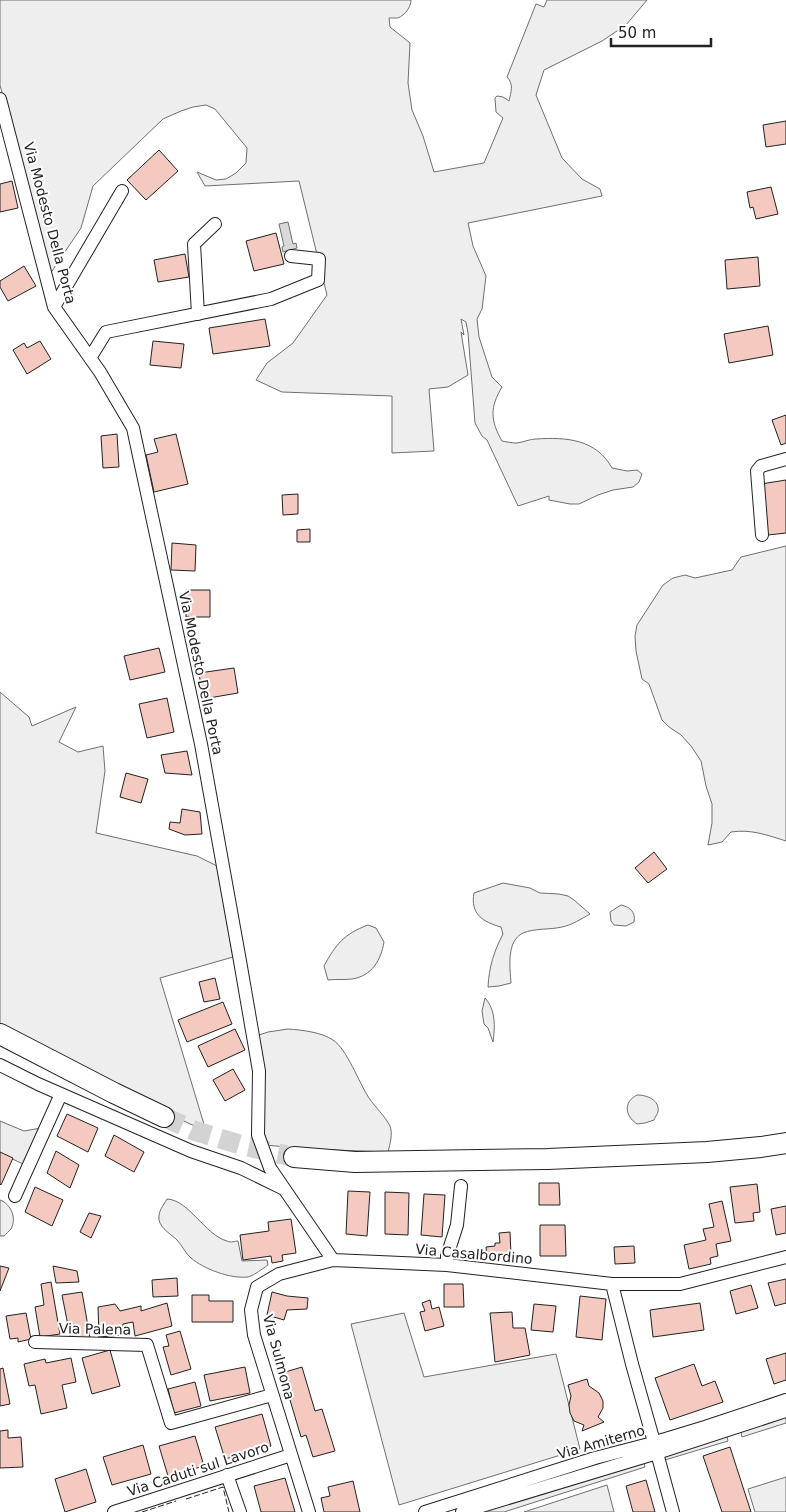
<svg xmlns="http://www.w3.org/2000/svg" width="786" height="1512" viewBox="0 0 786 1512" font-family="'DejaVu Sans',sans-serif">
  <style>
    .green { fill: #eee; stroke: #6f6f6f }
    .parking { fill: #ededed; stroke: #6f6f6f }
    .water { fill: #d9d9d9; stroke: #6f6f6f }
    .building { fill: #f3c9c0; stroke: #222 }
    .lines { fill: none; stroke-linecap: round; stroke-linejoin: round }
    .trunk-tunnel { stroke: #d3d3d3; stroke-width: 20; stroke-dasharray: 20 10; stroke-linecap: butt }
    .minor-casing { stroke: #222; stroke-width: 14 }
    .trunk-casing { stroke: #222; stroke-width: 22 }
    .minor { stroke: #fff; stroke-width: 12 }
    .trunk { stroke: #fff; stroke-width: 20 }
    .fence { stroke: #222; stroke-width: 1; stroke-dasharray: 6 2.5; stroke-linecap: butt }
    .labels { text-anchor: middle; stroke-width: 4; stroke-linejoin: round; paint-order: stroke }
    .street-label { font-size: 14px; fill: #222; stroke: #fff }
  </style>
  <rect width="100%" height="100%" fill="#fff"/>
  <path class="green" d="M0 0H411C411 7 405 15 398 18 397 18 390 18 389 18L390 27 410 43 408 83 412 110 423 136 434 172 484 163 503 118 496 112 495 98 497 96 503 97 509 101C511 92 514 84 507 77L536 4 544 7 547 0H647L626 25 602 41 544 70 536 95 562 158 582 179 600 189 602 196 468 223 473 246 486 276 482 309 477 319 479 337 492 377 502 387C490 407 490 420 502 441 507 442 512 443 517 443 524 442 530 439 536 439 566 437 596 439 612 468L627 471 637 470 642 474 639 482 633 487 613 490 598 495 579 504H570L549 500V496L518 506 487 440 482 436 475 423 468 333 466 322 461 319 464 335 461 332 468 375 448 387 429 389 434 451 392 453V396L282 392 256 380 267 363 293 343 327 295 299 181 205 186 197 172 216 180 226 179 236 173 246 163 247 148 215 109 206 105 193 107 181 111 163 119 93 186 81 228 50 274 0 85Z
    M786 546V841C767 835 751 829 731 832L722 842 708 845 712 823V804L706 786 701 761 691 746 681 735 669 727 662 720 649 684 642 679 636 651 635 636 637 625 663 585 673 578 685 575 695 578 732 570 741 557Z
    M0 692 29 717 32 726 76 707 59 742 78 752 103 746 105 771 96 833 197 856 217 866 233 957 160 978 206 1131 188 1123 0 1025Z
    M503 883 530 888 540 893 559 894 568 896 574 900 590 914C581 919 572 925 562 927 549 930 535 928 523 933 506 941 510 968 511 983L499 986 488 987C489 967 494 951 503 934L501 927C483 922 470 914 474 893Z
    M621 905C630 907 636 912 634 922L626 926 614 925 611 921 610 912Z
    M368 925 376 928 384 942C381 960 372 976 352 979 344 980 336 979 328 980L324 966C336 944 344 934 368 925Z
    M485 998C496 1010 495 1027 493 1042L488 1028 484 1024 482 1011Z
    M288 1029C302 1030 321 1032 333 1040 347 1049 359 1083 369 1098 375 1107 385 1116 390 1126 393 1134 390 1144 388 1152L309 1149 265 1145 259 1035 268 1032Z
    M637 1095C647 1095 660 1100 658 1112 658 1113 654 1119 654 1120L645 1123 637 1124C625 1116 623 1102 637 1095Z
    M167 1199C189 1200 205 1235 227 1241 231 1243 235 1241 238 1241L242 1261 267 1260 268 1265C262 1269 255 1275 248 1277 230 1279 204 1269 191 1258 185 1253 182 1245 177 1240 171 1234 161 1229 159 1220 158 1211 163 1206 167 1199Z
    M0 1200C11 1204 17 1218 11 1229 10 1230 5 1235 4 1236H0Z
    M404 1313 424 1377 556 1354 580 1449 399 1505 351 1324Z
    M786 1477V1512H755L748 1489Z
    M607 1485 614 1512H524Z"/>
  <path class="parking" d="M0 1121 24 1131 41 1128 23 1164 0 1153Z
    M786 1412V1423L742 1437 740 1427Z
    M726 1431 728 1441 665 1460 664 1452Z
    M643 1458 645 1467 504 1512H475Z"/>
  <path class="water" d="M288 222 293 244 296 243 297 248 283 252 282 247 284 246 279 224Z"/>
  <path class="building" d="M786 121V144L766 147 763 125Z
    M159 150 178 171 146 200 127 180Z
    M12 181 18 208 0 212V184Z
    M771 187 778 214 756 219 753 207 750 208 747 192Z
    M276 233 284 264 254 271 246 241Z
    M185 254 189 277 158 282 154 260Z
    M758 257 760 286 727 289 725 260Z
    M24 266 36 286 8 301 0 287V281Z
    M265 319 270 346 213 354 209 328Z
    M768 326 773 355 729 363 724 334Z
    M40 341 51 359 27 374 13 350 24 343 27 348Z
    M153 341 184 344 181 368 150 365Z
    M786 415V443L781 445 772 420Z
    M117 434 119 467 103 468 101 436Z
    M176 434 188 484 154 492 146 455 158 452 154 439Z
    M786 480V533L768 535 761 484Z
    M298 494V514L283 515 282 495Z
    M310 529V542H297V530Z
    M172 543 196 545 195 571 171 570Z
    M186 590H210V617H186Z
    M159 648 165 672 130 680 124 656Z
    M234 668 238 693 203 699 199 673Z
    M167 698 174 732 147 738 139 704Z
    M187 751 192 775 165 773 161 755Z
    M126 773 148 779 141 803 120 797Z
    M182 809 200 812 202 834 185 835 169 829 170 822 180 823Z
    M654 852 667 869 648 883 635 868Z
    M215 978 220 999 204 1002 199 982Z
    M223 1002 232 1024 187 1042 178 1020Z
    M235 1029 245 1050 208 1067 198 1046Z
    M233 1069 245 1090 225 1101 213 1080Z
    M67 1114 98 1128 88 1152 57 1136Z
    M114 1135 144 1152 134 1172 105 1156Z
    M56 1151 79 1165 70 1188 47 1173Z
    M0 1152 13 1158 1 1185 0 1184Z
    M539 1183H559L560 1205H539Z
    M757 1184 760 1212 753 1213 754 1221 735 1223 730 1187Z
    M35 1187 63 1200 52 1226 25 1212Z
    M348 1191 370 1192 367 1236 346 1234Z
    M385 1192 409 1193 408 1235 385 1234Z
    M424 1194 445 1195 442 1237 421 1235Z
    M722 1201 731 1241 716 1244 718 1256 710 1258 711 1264 689 1269 684 1245 706 1240 703 1229 714 1227 709 1204Z
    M786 1206V1233L776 1235 771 1209Z
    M89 1213 101 1216 91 1238 80 1232Z
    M291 1219 296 1253 282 1255 283 1261 272 1263 271 1256 243 1260 240 1235 269 1231 268 1222Z
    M540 1225H565L566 1256H540Z
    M510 1232 511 1255 487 1257 486 1247 495 1246V1243H500L499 1233Z
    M634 1246 635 1263 615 1264 614 1247Z
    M0 1266 9 1268 0 1291Z
    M53 1266 77 1271 79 1282 56 1283Z
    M177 1278 178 1296 153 1297 152 1280Z
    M786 1279V1303L775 1306 768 1283Z
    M51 1282 60 1334 40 1337 35 1307 44 1305 41 1284Z
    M444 1284H463L464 1307H444Z
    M751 1285 758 1308 736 1314 730 1291Z
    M82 1292 90 1338 71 1341 62 1295Z
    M272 1292 287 1296 308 1298 307 1309 287 1310 284 1320 267 1315Z
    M192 1295H209V1301H233V1322H192Z
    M580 1296 606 1299 602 1340 576 1337Z
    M430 1300 432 1309 439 1307 444 1326 425 1331 420 1312 425 1311 422 1303Z
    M167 1303 172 1326 135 1336 133 1322 123 1324 122 1335 99 1337 98 1307 115 1304 120 1311 141 1306V1311Z
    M700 1303 704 1330 653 1337 650 1310Z
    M534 1304 556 1306 553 1332 531 1330Z
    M512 1312 513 1328H525L530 1355 495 1362 490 1313Z
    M26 1313 31 1339 18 1342V1338L10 1339 6 1316Z
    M180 1331 191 1369 171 1375 163 1347 169 1346 166 1335Z
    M110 1350 120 1386 92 1394 82 1358Z
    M786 1353V1380L774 1384 766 1359Z
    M71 1358 76 1382 62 1385 67 1408 41 1414 35 1385 29 1386 24 1364 45 1359 46 1363Z
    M694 1364 702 1386 715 1381 723 1402 670 1420 655 1378Z
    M245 1367 250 1393 210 1401 204 1375Z
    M302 1367 315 1411 322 1409 335 1451 313 1457 306 1435 301 1437 282 1373Z
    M3 1368 10 1404 0 1406V1369Z
    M587 1379 589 1386 599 1393 603 1401V1408L598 1417 604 1422 582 1431 584 1425 574 1421 570 1413 569 1405 571 1396 568 1385Z
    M195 1382 201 1406 174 1413 168 1389Z
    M262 1414 271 1446 225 1459 215 1427Z
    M8 1430V1438L21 1437 23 1467 0 1468V1431Z
    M195 1436 204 1466 168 1476 159 1446Z
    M143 1445 151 1474 112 1485 103 1457Z
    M730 1447 751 1512H722L703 1456Z
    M86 1469 96 1502 65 1512 55 1479Z
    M285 1478 295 1512H261L254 1486Z
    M646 1480 655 1512H633L626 1486Z
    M353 1481 360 1512H324L321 1498 330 1496 328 1487Z"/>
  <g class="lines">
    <path class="trunk-tunnel" d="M164 1117 195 1131 245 1146 294 1157"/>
    <defs>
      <path id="minor" d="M0 99 54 307 100 372 133 428 201 744 240 961 259 1071 258 1135 270 1168 333 1260
        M54 307 122 191
        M198 314 194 244 215 224
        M90 358 106 332 271 299 318 280 319 259 291 256
        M762 535 757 471 761 466 786 459
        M0 1065 38 1084 191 1151 241 1168 282 1188
        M15 1196 61 1094
        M447 1265V1256L457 1225 461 1186
        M612 1284H680L786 1257
        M35 1342 147 1345 171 1423 272 1395
        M657 1453 673 1512
        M227 1475 240 1512
        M114 1512 291 1455
        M309 1512 254 1335 251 1310 257 1287 279 1274 333 1260 447 1265 612 1284 632 1364 654 1442
        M425 1512 595 1458 649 1444 705 1427 786 1400
        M462 1512 657 1453 786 1411"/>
      <path id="trunk" d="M0 1034 114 1093 164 1117
        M294 1157 355 1162 548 1159 707 1152 761 1147 786 1143"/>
    </defs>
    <use href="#minor" class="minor-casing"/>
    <use href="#trunk" class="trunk-casing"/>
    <use href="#minor" class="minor"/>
    <use href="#trunk" class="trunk"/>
    <path class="fence" d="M186 1499 223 1487 229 1512
      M142 1512 176 1501"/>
  </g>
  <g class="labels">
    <g class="street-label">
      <text transform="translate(50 223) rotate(75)" y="5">Via Modesto Della Porta</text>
      <text transform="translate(201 673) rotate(78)" y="5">Via Modesto Della Porta</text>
      <text transform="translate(474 1254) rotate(5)" y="5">Via Casalbordino</text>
      <text transform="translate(95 1329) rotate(1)" y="5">Via Palena</text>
      <text transform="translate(279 1357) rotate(75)" y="5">Via Sulmona</text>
      <text transform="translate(601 1442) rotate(-16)" y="5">Via Amiterno</text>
      <text transform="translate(198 1469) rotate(-18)" y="5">Via Caduti sul Lavoro</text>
    </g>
  </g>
  <path d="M611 38v8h100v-8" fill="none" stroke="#222222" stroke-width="2.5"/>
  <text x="618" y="38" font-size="15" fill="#222222" stroke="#ffffff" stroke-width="4" paint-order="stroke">50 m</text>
</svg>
